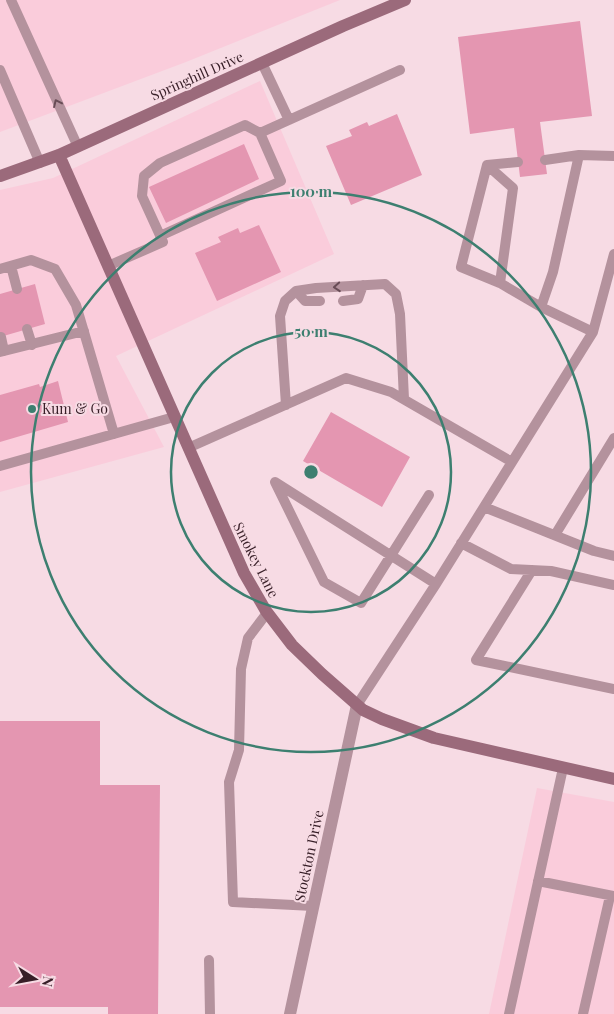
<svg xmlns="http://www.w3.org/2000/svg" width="614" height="1014" viewBox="0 0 614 1014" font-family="'Playfair Display',serif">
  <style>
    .built { fill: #faccdb }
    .building { fill: #e496b1 }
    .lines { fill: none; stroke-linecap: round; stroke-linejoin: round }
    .lane { stroke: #b4929d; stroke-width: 10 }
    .street { stroke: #b4929d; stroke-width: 12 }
    .secondary { stroke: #9b6a7b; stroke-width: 12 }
    .oneway { stroke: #694c56 }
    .ring { fill: none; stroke: #3d7f70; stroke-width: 2.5 }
    .poi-dot { fill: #3d7f70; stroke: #f7dbe4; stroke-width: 2 }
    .labels { text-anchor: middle; stroke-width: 4; stroke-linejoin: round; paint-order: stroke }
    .street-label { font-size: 14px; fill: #371e27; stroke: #f7dbe4 }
    .poi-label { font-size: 14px; fill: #371e27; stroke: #f7dbe4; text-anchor: start }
    .centre { fill: #3d7f70; stroke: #f7dbe4; stroke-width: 2.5 }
    .ring-label { font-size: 15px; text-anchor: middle; font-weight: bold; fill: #3d7f70; stroke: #f7dbe4; stroke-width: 4; stroke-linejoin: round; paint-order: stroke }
  </style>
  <rect width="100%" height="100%" fill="#f7dbe4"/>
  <path class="built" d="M0 0H340L186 62 0 132Z
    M260 81 334 254 116 356 164 447 0 492V190L53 178Z
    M537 788 614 802V1014H489Z"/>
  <path class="building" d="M580 21 592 116 540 122 547 174 520 177 514 128 470 134 458 37Z
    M397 114 422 175 351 205 326 146 352 136 349 130 367 122 369 126Z
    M244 144 259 179 166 223 149 187Z
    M259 225 281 272 217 301 195 253 221 242 218 237 238 228 240 233Z
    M35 284 45 324 0 337V294Z
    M58 381 68 422 0 442V395L39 384 40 387Z
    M331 412 410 457 382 507 303 461Z
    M0 721H100V785H160L158 1014H108V1007H0Z"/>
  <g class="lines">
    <path class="lane" d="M11 0 78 147
      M262 63 289 120
      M0 70 40 163
      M545 160 579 155
      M487 165 518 162
      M160 236 281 181 260 133
      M11 266 17 289
      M108 266 163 242 142 196 144 176 160 163 245 125 260 133 400 70
      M0 269 31 260 55 269 76 305 114 434
      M500 283 513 188 487 165 461 267 500 283 541 307 553 272 579 155 614 156
      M296 291 305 301H320
      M343 301 358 299 363 285
      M541 307 593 332
      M27 329 32 345
      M1 337 4 351
      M0 352 84 331
      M286 405 280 316 285 301 296 291 316 288 385 284 396 294 400 314 404 399
      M188 448 346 378 391 392 512 462
      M0 466 174 417
      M429 495 361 603 324 582 275 482 436 584
      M484 507 594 551 614 556
      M555 535 614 438
      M461 543 511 569 551 571 614 585
      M532 570 476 660 614 689
      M267 613 248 638 241 669 239 750 229 782 233 902 313 906
      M357 705 436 584 593 332 614 254
      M538 881 614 896
      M209 960 210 1014
      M509 1014 563 768
      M583 1014 610 896"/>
    <path class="street" d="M290 1014 357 705"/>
    <path class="secondary" d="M59 155 244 573 266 611 292 645 322 674 363 710 382 719 434 738 614 779
      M0 176 59 155 343 26 405 0"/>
  </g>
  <defs><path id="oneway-chevron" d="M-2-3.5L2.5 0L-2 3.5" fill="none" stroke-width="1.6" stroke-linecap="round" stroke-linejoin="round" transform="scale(1.25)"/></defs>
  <g class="oneway">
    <use href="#oneway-chevron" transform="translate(57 103) rotate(-115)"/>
    <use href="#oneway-chevron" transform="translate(337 287) rotate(176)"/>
  </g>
  <g class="ring">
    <circle cx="311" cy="472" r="140"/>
    <circle cx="311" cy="472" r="280"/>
  </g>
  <circle class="poi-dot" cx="32" cy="409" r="5"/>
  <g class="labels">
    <g class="street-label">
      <text transform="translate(197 76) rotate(-24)" y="5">Springhill Drive</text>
      <text transform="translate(256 560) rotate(63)" y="5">Smokey Lane</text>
      <text transform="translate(309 856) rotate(-78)" y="5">Stockton Drive</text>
    </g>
    <g class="poi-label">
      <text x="42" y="414">Kum &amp; Go</text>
    </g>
  </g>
  <circle cx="311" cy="472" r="8" class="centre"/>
  <g class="ring-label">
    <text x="311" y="197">100 m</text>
    <text x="311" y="337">50 m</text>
  </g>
  <g transform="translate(35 979) rotate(101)" stroke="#f7dbe4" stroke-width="4" paint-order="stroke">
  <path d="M0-4L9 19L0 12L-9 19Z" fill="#371e27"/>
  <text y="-8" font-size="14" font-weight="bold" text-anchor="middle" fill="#371e27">N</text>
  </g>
</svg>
